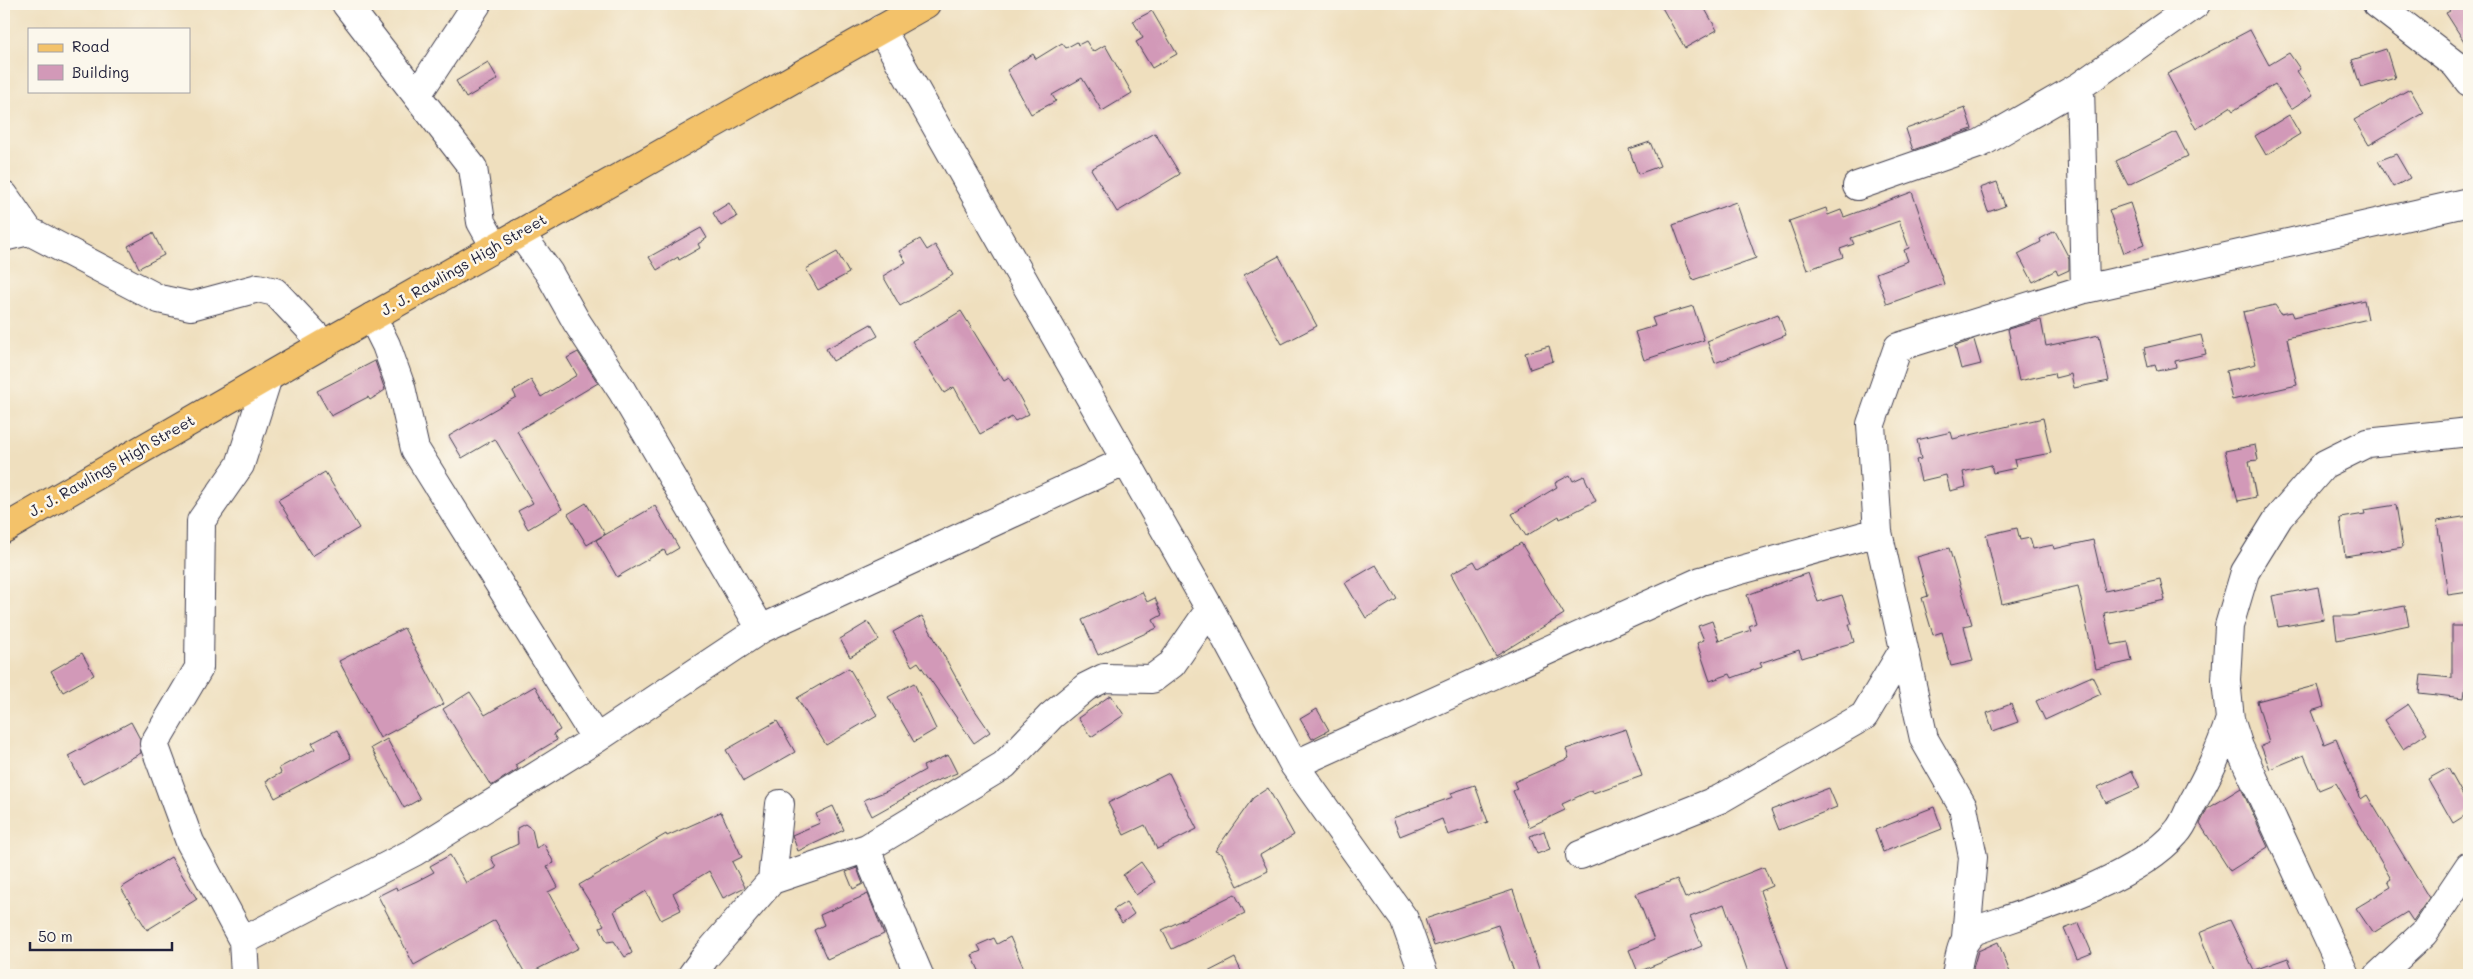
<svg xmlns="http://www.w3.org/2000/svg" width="2473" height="979" viewBox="0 0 2473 979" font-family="Mali,sans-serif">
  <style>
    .building { fill: #d299b8 }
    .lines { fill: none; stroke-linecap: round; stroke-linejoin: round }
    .minor-casing { stroke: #413e4f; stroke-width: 30 }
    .major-casing { stroke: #413e4f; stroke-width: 30 }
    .minor { stroke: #fff; stroke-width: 28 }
    .major { stroke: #f3c26a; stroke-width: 28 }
    .labels { text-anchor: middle; stroke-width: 5; stroke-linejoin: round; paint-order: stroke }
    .street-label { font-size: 15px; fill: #22223b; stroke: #fbf7ec }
  </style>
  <rect width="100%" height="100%" fill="#fbf7ec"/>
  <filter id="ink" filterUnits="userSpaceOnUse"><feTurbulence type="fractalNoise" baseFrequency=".02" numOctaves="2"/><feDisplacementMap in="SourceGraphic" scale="10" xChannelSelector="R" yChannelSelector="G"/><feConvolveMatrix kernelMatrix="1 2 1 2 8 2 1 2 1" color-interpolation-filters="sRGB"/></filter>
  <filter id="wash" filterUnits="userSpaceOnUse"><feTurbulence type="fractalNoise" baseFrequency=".0096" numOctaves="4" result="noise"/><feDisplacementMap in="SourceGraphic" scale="20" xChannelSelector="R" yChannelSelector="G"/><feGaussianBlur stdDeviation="1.12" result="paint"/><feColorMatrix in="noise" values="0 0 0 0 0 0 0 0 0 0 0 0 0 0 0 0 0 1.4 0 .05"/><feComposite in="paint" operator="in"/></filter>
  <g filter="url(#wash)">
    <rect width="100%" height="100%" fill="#efdfbe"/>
    <g id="blocks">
      <path class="building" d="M1660 4H1702L1717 30 1685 48Z
        M2445 4H2469V49L2446 13 2450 11Z
        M1152 11 1177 54 1152 68 1136 42 1143 38 1133 21Z
        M2250 30 2269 65 2289 53 2300 69 2297 71 2313 95 2291 109 2275 84 2233 111 2230 107 2196 129 2167 74Z
        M1086 41 1093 52 1105 45 1132 93 1102 111 1082 78 1052 95 1056 101 1031 114 1007 70 1033 54 1036 59 1062 43 1066 48 1077 42 1078 45Z
        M2386 49 2395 78 2361 88 2352 60Z
        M488 62 498 79 466 98 456 81Z
        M2410 89 2424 113 2369 145 2354 120Z
        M1965 108 1972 129 1913 150 1906 129Z
        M2289 115 2300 134 2266 155 2255 136Z
        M2176 132 2188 156 2128 185 2116 161Z
        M1155 133 1180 174 1117 212 1091 169Z
        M1650 142 1660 166 1638 174 1629 149Z
        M2396 154 2410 178 2393 187 2378 161Z
        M1997 182 2005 206 1988 212 1980 188Z
        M1912 192 1944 284 1887 304 1876 273 1908 261 1904 250 1909 248 1899 221 1851 238 1854 244 1840 249 1843 257 1807 270 1789 221 1826 208 1828 215 1841 210 1844 217Z
        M1736 202 1756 258 1693 280 1673 225Z
        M729 203 737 217 721 226 713 213Z
        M2130 203 2144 245 2124 253 2109 210Z
        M701 228 707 238 698 244 700 248 679 260 678 257 657 270 649 257Z
        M2055 231 2069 258V270L2058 275 2056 270 2033 282 2018 254 2041 242 2040 239Z
        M153 233 164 255 139 268 128 246Z
        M920 239 927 250 935 245 953 275 900 306 883 276 906 262 899 251Z
        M837 252 849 273 818 290 806 269Z
        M1279 256 1317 326 1282 344 1244 275Z
        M2364 300 2368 319 2287 338 2297 385 2232 400 2226 371 2256 364 2243 312 2275 305 2281 314 2292 312 2294 317Z
        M1693 306 1704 340 1644 360 1635 332 1655 326 1652 318Z
        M961 311 1004 381 1009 378 1029 414 1015 421 1012 417 980 434 954 387 944 393 912 341Z
        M1778 314 1786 335 1715 363 1707 341Z
        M2041 320 2046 346 2099 335 2109 381 2074 388 2071 374 2055 378 2054 373 2019 381 2008 329Z
        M871 324 878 336 833 361 826 349Z
        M2201 335 2206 354 2175 361 2176 367 2157 371 2155 365 2148 367 2144 348Z
        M1974 340 1981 364 1961 369 1955 346Z
        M1549 346 1553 361 1530 369 1525 353Z
        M578 352 598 383 517 431 562 509 528 529 518 511 533 503 495 439 462 458 449 436 516 397 513 391 531 380 541 397 577 375 567 358Z
        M375 361 385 390 370 400 368 397 331 416 317 391Z
        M2043 418 2051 453 2014 460 2016 468 1993 473 1991 465 1963 472 1966 487 1950 491 1946 475 1921 481 1916 460 1921 459 1917 440 1951 432 1953 439Z
        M2255 445 2258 460 2249 461 2256 497 2238 501 2225 451Z
        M325 472 359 528 312 556 278 500Z
        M1570 475 1573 481 1584 476 1596 501 1560 519 1559 516 1526 536 1512 514 1557 487 1555 483Z
        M586 503 605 534 587 545 568 514Z
        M2396 505 2403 547 2345 556 2340 518 2365 514 2364 510Z
        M655 506 679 548 667 555 664 550 617 577 596 540Z
        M2469 516V592L2448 595 2437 521Z
        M2017 528 2020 540 2030 538 2033 549 2053 545 2054 549 2093 540 2105 591 2160 579 2165 600 2104 613 2111 645 2128 642 2132 661 2096 669 2078 586 2002 604 1986 535Z
        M1521 543 1564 614 1496 656 1451 574 1474 561 1478 568Z
        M1949 548 1972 624 1964 626 1973 661 1951 666 1942 632 1933 635 1922 598 1928 596 1917 557Z
        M1376 565 1397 599 1366 618 1345 583Z
        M1808 573 1818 602 1842 595 1852 624H1849L1854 642 1802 658 1799 650 1760 663 1762 667 1732 678 1730 674 1710 681 1697 643 1704 640 1698 626 1712 621 1719 641 1751 630 1749 626 1756 623 1747 595Z
        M2318 587 2324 619 2278 627 2272 596Z
        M1142 592 1147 602 1155 598 1162 615 1153 620 1157 628 1098 655 1082 620Z
        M2405 606 2409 625 2337 640 2334 616H2351Z
        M922 616 970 703 990 732 974 743 918 662 912 666 893 632Z
        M868 622 879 640 850 657 840 639Z
        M2452 626H2469V661L2464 698 2419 693 2421 675 2452 678Z
        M404 628 444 704 380 738 339 661Z
        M82 653 94 675 63 692 51 671Z
        M849 668 877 715 826 745 797 698Z
        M2092 676 2101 694 2045 720 2036 701Z
        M914 683 936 729 914 742 888 697Z
        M2318 685 2324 707 2311 711 2324 744 2336 739 2361 799 2367 795 2429 898 2413 921 2407 912 2373 933 2356 908 2391 887 2388 881 2391 879 2336 783 2319 790 2304 755 2270 769 2261 746 2269 743 2257 701Z
        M535 686 560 730 553 734 557 740 515 765 518 769 491 786 443 709 470 692 485 715Z
        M1111 695 1124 715 1091 737 1078 718Z
        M2011 704 2018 722 1993 731 1987 713Z
        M2408 704 2427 733 2403 749 2384 720Z
        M1317 709 1329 730 1312 739 1300 719Z
        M777 721 795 752 744 781 726 750Z
        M131 722 140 739 141 753 83 784 68 756Z
        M1626 729 1642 776 1593 793 1592 790 1562 804 1565 810 1529 827 1513 791 1517 789 1514 782 1569 758 1566 749Z
        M337 730 351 758 275 798 266 781 281 773 279 768 315 749 312 743Z
        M387 739 420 799 404 808 371 748Z
        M948 755 957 773 931 783 872 816 864 800 887 791 925 770 923 766Z
        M2448 768 2469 806V813L2453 823 2428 779Z
        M2132 771 2140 788 2106 803 2098 787Z
        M1169 773 1197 829 1157 849 1145 825 1124 835 1108 803Z
        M1475 785 1488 822 1448 835 1442 819 1400 836 1393 818 1453 797 1451 793Z
        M1268 788 1294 835 1260 855 1268 871 1238 886 1222 854 1215 851 1253 798Z
        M1829 788 1837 807 1779 830 1771 810Z
        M2241 788 2268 847 2230 871 2200 824 2207 809Z
        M833 806 844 830 798 851 792 835 820 823 816 814Z
        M1934 807 1942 829 1883 852 1875 830Z
        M721 812 742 857 732 862 745 887 723 898 709 871 673 893 681 910 661 920 646 891 614 911 632 953 625 957 614 941 607 942 600 927 604 925 579 885 666 834 667 836Z
        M525 824 532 829 536 848 544 844 554 863 547 866 558 887 548 892 579 948 526 975 495 920 414 965 378 896 396 887 397 890 417 881 434 872 430 866 450 855 466 883 496 868 491 857 518 844 517 828Z
        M1544 831 1550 849 1537 854 1530 836Z
        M171 857 197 899 147 930 121 888Z
        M1141 862 1155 882 1136 895 1123 875Z
        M1764 867 1772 886 1760 891 1789 971 1778 975H1749L1724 904 1690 917 1702 946 1638 972 1629 950 1654 940 1636 894 1677 879 1685 898Z
        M857 868 863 884 853 889 846 872Z
        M1513 890 1541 975H1515L1498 925 1434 946 1425 919Z
        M868 894 884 934 827 959 814 930 824 925 820 915Z
        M1235 894 1245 913 1172 949 1162 930Z
        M1126 902 1134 914 1122 923 1113 910Z
        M2230 920 2254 970 2288 958 2295 975H2216L2199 933Z
        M2079 923 2092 953 2077 959 2064 929Z
        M1010 937 1025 971 1016 975H981L972 955 981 951 978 945 994 938 997 944Z
        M1998 942 2011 975H1976L1973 968 1978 951Z
        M1235 958 1243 975H1202Z"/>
    </g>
  </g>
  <g filter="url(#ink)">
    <use href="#blocks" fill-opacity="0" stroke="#413e4f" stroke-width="1"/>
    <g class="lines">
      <defs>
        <path id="minor" d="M346 4 473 168 481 222 495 247
          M2377 4 2455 64 2469 82
          M881 29 1210 609 1294 765 1404 919 1424 975
          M2080 86 2085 289
          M417 95 477 4
          M1857 186 1981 143 2080 86 2196 4
          M4 195 29 231 159 299 191 306 258 288 275 292 324 344
          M520 233 549 273 576 321 622 391 761 629
          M4 237 29 231
          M372 317 386 345 401 387 415 449 596 739
          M1294 765 1701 581 1878 532
          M867 848 873 867 919 975
          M1580 855 1720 799 1864 716 1904 649
          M772 880 867 848 1004 765 1051 716 1086 687 1104 678 1152 679 1172 664 1210 609
          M1966 937 1973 857 1963 807 1924 739 1878 532 1871 424 1898 347 2085 289 2469 202
          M243 941 414 852 596 739 761 629 1126 461
          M245 975 243 941 190 842 154 744 199 668 201 521 240 465 268 377
          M692 975 706 956 772 880 780 804
          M1956 975C1960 956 1959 942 1976 930 2037 909 2134 881 2176 833 2183 826 2187 815 2191 806 2208 775 2219 753 2230 719
          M2345 975 2239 747 2230 719 2226 680 2229 626 2245 572 2279 517 2325 464 2367 443 2469 432
          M2379 975 2424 933 2469 866"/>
        <path id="major" d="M4 529 324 344 926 4"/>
      </defs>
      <use href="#minor" class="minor-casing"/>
      <use href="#major" class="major-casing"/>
      <use href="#minor" class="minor"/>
      <use href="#major" class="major"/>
    </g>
  </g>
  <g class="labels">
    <g class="street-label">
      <text transform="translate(464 265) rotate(-30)" y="5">J. J. Rawlings High Street</text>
      <text transform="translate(112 466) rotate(-30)" y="5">J. J. Rawlings High Street</text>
    </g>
  </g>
  <rect width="2473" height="979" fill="none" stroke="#fbf7ec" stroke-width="20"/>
  <rect x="28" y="28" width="162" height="65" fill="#fbf7ec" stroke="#a4a2a5"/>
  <rect x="38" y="44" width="25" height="8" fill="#f3c26a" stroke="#a4a2a5"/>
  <text x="72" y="52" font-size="15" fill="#22223b">Road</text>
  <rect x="38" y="65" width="25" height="15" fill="#d299b8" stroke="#a4a2a5"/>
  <text x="72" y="78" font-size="15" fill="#22223b">Building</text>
  <path d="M30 942v8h142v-8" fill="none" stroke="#22223b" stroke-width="2.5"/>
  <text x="38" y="942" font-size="15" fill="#22223b" stroke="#fbf7ec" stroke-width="4" paint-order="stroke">50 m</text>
</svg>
